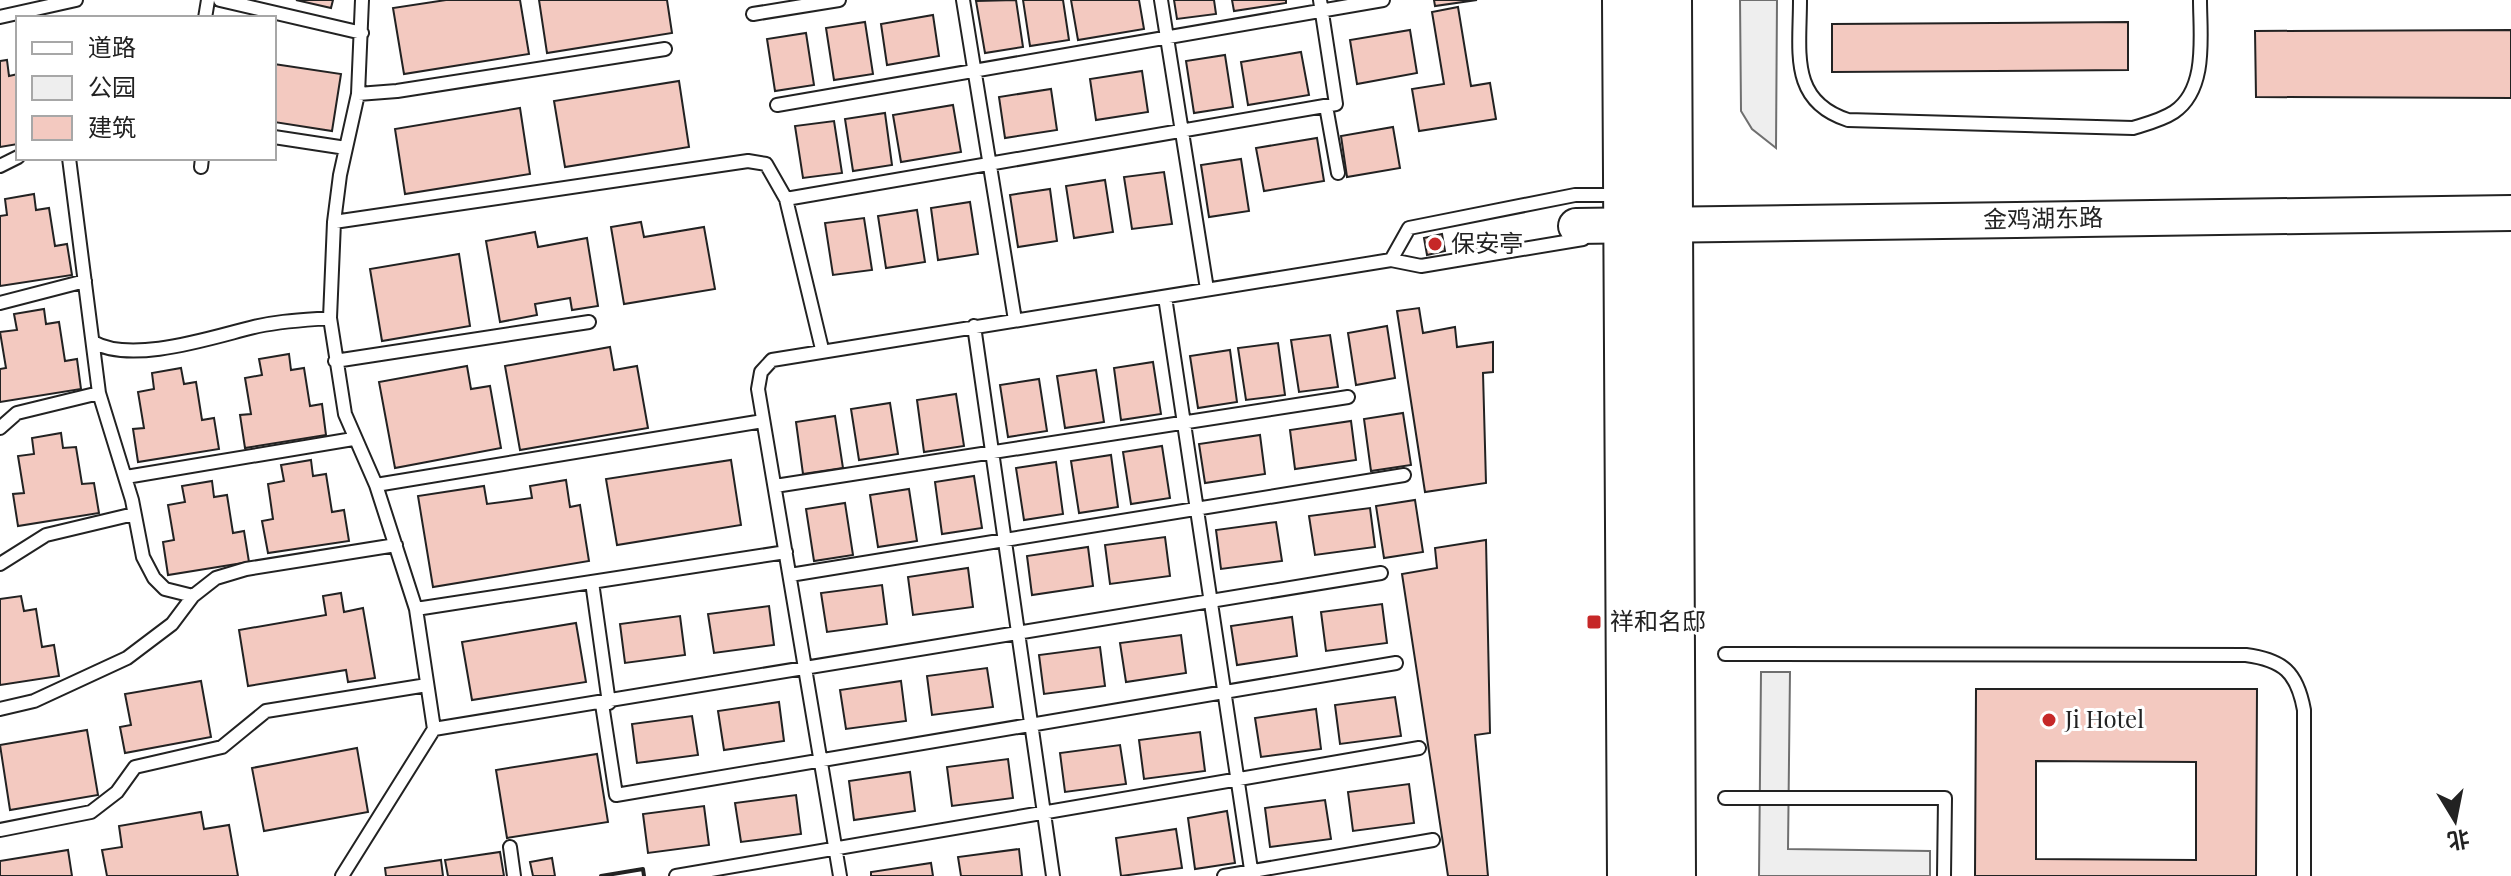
<svg xmlns="http://www.w3.org/2000/svg" width="2511" height="876" viewBox="0 0 2511 876" font-family="'Playfair Display','Noto Sans SC',serif">
  <style>
    .green { fill: #eee; stroke: #6f6f6f; stroke-width: 2 }
    .building { fill: #f3c9c0; stroke: #222; stroke-width: 2; fill-rule: evenodd }
    .lines { fill: none; stroke-linecap: round; stroke-linejoin: round }
    .lane-casing { stroke: #222; stroke-width: 16 }
    .secondary-casing { stroke: #222; stroke-width: 38 }
    .highway-casing { stroke: #222; stroke-width: 48 }
    .lane { stroke: #fff; stroke-width: 12 }
    .secondary { stroke: #fff; stroke-width: 34 }
    .highway { stroke: #fff; stroke-width: 44 }
    .wall { stroke: #222; stroke-width: 4 }
    .poi-dot { fill: #c62828; stroke: #fff; stroke-width: 3 }
    .labels { text-anchor: middle; stroke-width: 6; stroke-linejoin: round; paint-order: stroke }
    .street-label { font-size: 24px; fill: #222; stroke: #fff }
    .poi-label { font-size: 24px; fill: #222; stroke: #fff; text-anchor: start }
  </style>
  <rect width="100%" height="100%" fill="#fff"/>
  <path class="green" d="M1740 0H1777L1776 148 1752 129 1741 111Z
    M1761 672H1790L1788 849 1930 851V876H1759Z"/>
  <path class="building" d="M296 0H333L331 8Z
    M446 0H520L529 54 404 74 393 8Z
    M539 0H667L672 33 547 53Z
    M1016 0 1023 47 985 53 976 1Z
    M1023 0H1063L1069 40 1030 46Z
    M1071 0H1139L1144 29 1078 40Z
    M1174 0H1214L1216 14 1177 19Z
    M1232 0H1286V3L1234 11Z
    M1434 0H1477L1435 6Z
    M1458 7 1471 86 1490 83 1496 119 1419 131 1412 89 1444 84 1432 12Z
    M933 15 939 56 887 65 881 24Z
    M865 22 873 74 834 80 826 28Z
    M2128 22V70L1832 72V24Z
    M1410 30 1417 73 1357 84 1350 40Z
    M2511 30V98L2256 97 2255 31Z
    M806 33 814 85 775 91 767 39Z
    M1301 52 1309 95 1248 105 1241 62Z
    M1225 55 1233 107 1194 113 1186 61Z
    M7 60 9 76 18 74V144L0 147V61Z
    M274 64 341 74 332 131 274 122Z
    M1142 71 1148 112 1096 120 1090 79Z
    M679 81 689 147 565 167 554 101Z
    M1051 89 1057 130 1005 138 999 97Z
    M953 105 961 152 901 162 893 115Z
    M520 108 530 174 405 194 395 129Z
    M885 113 892 165 853 171 845 119Z
    M834 121 842 173 803 178 795 126Z
    M1393 127 1400 168 1347 177 1341 136Z
    M1317 138 1324 181 1264 191 1256 148Z
    M1241 159 1249 211 1209 217 1201 165Z
    M1164 172 1172 224 1132 229 1124 177Z
    M1105 180 1113 232 1074 238 1066 186Z
    M1050 189 1057 241 1018 247 1010 195Z
    M34 194 36 210 49 208 55 246 67 244 72 275 0 286V216L7 215 5 199Z
    M970 202 978 254 938 260 931 208Z
    M917 210 925 262 886 268 878 216Z
    M864 218 872 270 833 275 825 223Z
    M641 222 644 237 704 227 715 289 624 304 611 227Z
    M535 232 538 247 587 238 598 306 572 310 570 298 535 304 537 315 500 322 486 241Z
    M1442 234 1445 251 1427 255 1424 238Z
    M459 254 470 326 382 341 370 269Z
    M1419 308 1423 333 1455 327 1457 347 1493 342V372L1483 373 1486 483 1425 492 1397 311Z
    M44 309 46 324 59 322 65 361 77 359 81 389 0 402V369L6 368 0 332 17 330 14 314Z
    M1387 326 1395 378 1356 385 1348 333Z
    M1330 335 1338 387 1299 392 1291 340Z
    M1278 343 1285 395 1246 400 1238 348Z
    M610 347 614 370 637 366 648 428 520 450 505 366Z
    M1230 350 1237 402 1198 408 1190 356Z
    M289 354 291 370 304 368 310 406 322 404 326 435 245 448 240 415 251 414 245 378 262 375 259 359Z
    M1153 362 1161 414 1121 420 1114 368Z
    M467 366 471 389 490 386 501 448 395 468 379 382Z
    M181 368 184 384 196 382 202 420 214 418 219 449 138 462 133 429 144 428 138 392 154 389 152 373Z
    M1096 370 1104 422 1065 428 1057 376Z
    M1039 379 1047 431 1008 437 1000 385Z
    M956 394 964 446 924 452 917 400Z
    M890 403 898 454 859 460 851 409Z
    M1403 413 1411 465 1371 471 1364 419Z
    M835 416 843 468 803 474 796 422Z
    M1351 421 1356 460 1295 469 1290 430Z
    M61 433 63 448 76 447 82 484 94 483 99 513 18 526 13 494 24 493 18 456 34 454 32 438Z
    M1260 435 1265 474 1205 483 1199 444Z
    M1162 446 1170 498 1131 504 1123 452Z
    M1111 455 1118 507 1079 513 1071 461Z
    M311 460 313 476 326 474 332 512 344 510 349 541 268 553 262 521 273 519 268 484 284 481 281 465Z
    M731 460 741 525 617 545 606 479Z
    M1056 462 1063 514 1024 520 1016 468Z
    M974 476 982 528 942 534 935 482Z
    M566 480 570 507 580 505 589 561 433 587 418 496 484 486 487 504 532 498 530 486Z
    M212 481 214 497 227 495 233 533 244 531 249 562 168 575 163 542 174 540 168 505 185 502 182 486Z
    M909 489 917 541 878 547 870 495Z
    M1415 500 1423 552 1384 558 1376 506Z
    M845 503 853 555 814 561 806 509Z
    M1370 508 1375 547 1315 555 1309 516Z
    M1276 522 1282 561 1221 569 1216 530Z
    M1165 537 1170 576 1110 584 1105 545Z
    M1486 540 1490 733 1475 735 1488 876H1448L1402 574 1437 568 1435 548Z
    M1088 547 1093 586 1032 595 1027 556Z
    M968 568 973 607 913 615 908 577Z
    M882 585 887 624 827 632 821 593Z
    M341 593 344 612 363 608 375 678 348 682 346 670 248 686 239 630 326 615 323 596Z
    M21 596 24 611 36 609 42 647 54 645 59 676 0 685V599Z
    M1382 604 1387 643 1326 651 1321 612Z
    M769 606 774 645 714 653 708 614Z
    M680 616 685 655 625 663 620 624Z
    M1292 617 1297 656 1237 665 1231 626Z
    M576 623 586 682 472 700 462 642Z
    M1181 635 1186 673 1126 682 1120 643Z
    M1100 647 1105 686 1044 694 1039 655Z
    M987 668 993 707 932 715 927 676Z
    M201 681 211 737 125 753 120 727 131 725 125 694Z
    M901 681 906 721 846 729 840 690Z
    M1976 689H2257L2256 876H1975ZM2036 761 2196 762V860L2036 859Z
    M1395 697 1401 736 1340 744 1335 705Z
    M779 702 784 741 724 750 718 711Z
    M1316 709 1321 749 1261 757 1255 718Z
    M692 716 698 755 637 763 632 724Z
    M87 730 98 795 10 810 0 745Z
    M1200 732 1205 771 1144 779 1139 740Z
    M1120 745 1126 784 1065 792 1060 753Z
    M357 748 368 812 264 831 252 768Z
    M597 754 608 822 507 838 496 770Z
    M1008 759 1013 798 952 806 947 767Z
    M910 772 915 811 854 820 849 781Z
    M1409 784 1414 823 1353 831 1348 792Z
    M796 795 801 834 741 842 735 803Z
    M1325 800 1331 839 1270 847 1265 808Z
    M704 806 709 845 648 853 643 814Z
    M1227 811 1235 863 1195 869 1188 818Z
    M201 812 204 829 229 825 238 876H107L102 850 122 847 119 826Z
    M1176 829 1182 868 1121 876 1116 838Z
    M1019 849 1022 876H961L958 857Z
    M68 850 72 876H0V861Z
    M500 852 504 876H448L445 860Z
    M552 858 555 876H533L530 862Z
    M441 860 443 876H386L385 868Z
    M931 863 933 876H871V872Z"/>
  <g class="lines">
    <defs>
      <path id="lane" d="M220 0 362 33
        M963 0 1015 320
        M1161 0 1207 289
        M1800 0C1800 52 1789 101 1848 120L2133 128C2146 124 2162 120 2174 112 2208 89 2200 35 2200 0
        M753 14 839 0
        M0 17 76 0
        M205 18 208 0
        M358 94 397 91 665 49
        M777 105 1383 0
        M1326 106 1338 173
        M274 137 346 148
        M69 158 99 393 132 500 143 557 154 578 165 589 193 596
        M0 166 18 157
        M201 167 202 158
        M786 199 1336 104 1320 0
        M334 222 748 161 766 164 786 199 822 349
        M1583 239 1421 266 1391 260 1409 228 1575 195H1618
        M1165 297 1252 876
        M0 303 85 281
        M974 326 1053 876
        M93 342C131 364 210 338 250 328 276 321 304 320 330 318
        M335 361 589 322
        M0 428 17 413 99 393
        M126 477 353 439
        M376 485 763 421
        M775 486 1348 397
        M0 564 46 535 134 514
        M790 575 1404 475
        M592 582 609 703
        M416 609 786 552
        M1725 654 2246 655C2283 660 2297 672 2304 710V876
        M602 704 616 795 1396 663
        M0 709 34 701 127 658 172 624 193 596 216 578 246 569 396 545
        M434 729 1381 573
        M1725 798H1945L1944 876
        M0 830 91 812 117 792 135 767 222 747 266 711 427 685
        M510 847 514 876
        M342 876 434 729 416 609 376 485 345 414 330 318 334 222 340 175 358 94 362 0
        M676 876 1419 748
        M840 876 758 389 761 372 772 360 1391 260
        M1224 876 1433 840"/>
      <path id="secondary" d="M1576 226 2511 213"/>
      <path id="highway" d="M1625 0 1630 876
        M1669 0 1673 876"/>
    </defs>
    <use href="#lane" class="lane-casing"/>
    <use href="#secondary" class="secondary-casing"/>
    <use href="#highway" class="highway-casing"/>
    <use href="#lane" class="lane"/>
    <use href="#secondary" class="secondary"/>
    <use href="#highway" class="highway"/>
    <path class="wall" d="M601 876 643 869 644 876"/>
  </g>
  <g class="poi-dot">
    <circle cx="1435" cy="244" r="8"/>
    <rect x="1586" y="614" width="16" height="16" rx="4"/>
    <circle cx="2049" cy="720" r="8"/>
  </g>
  <g class="labels">
    <g class="street-label">
      <text transform="translate(2043 219) rotate(-1)" y="8">金鸡湖东路</text>
    </g>
    <g class="poi-label">
      <text x="1451" y="252">保安亭</text>
      <text x="1610" y="630">祥和名邸</text>
      <text x="2065" y="728">Ji Hotel</text>
    </g>
  </g>
  <rect x="16" y="16" width="260" height="144" fill="#ffffff" stroke="#a7a7a7" stroke-width="2"/>
  <rect x="32" y="42" width="40" height="12" fill="#ffffff" stroke="#a7a7a7" stroke-width="2"/>
  <text x="88" y="56" font-size="24" fill="#222222">道路</text>
  <rect x="32" y="76" width="40" height="24" fill="#eeeeee" stroke="#a7a7a7" stroke-width="2"/>
  <text x="88" y="96" font-size="24" fill="#222222">公园</text>
  <rect x="32" y="116" width="40" height="24" fill="#f3c9c0" stroke="#a7a7a7" stroke-width="2"/>
  <text x="88" y="136" font-size="24" fill="#222222">建筑</text>
  <g transform="translate(2455 820) rotate(170)" stroke="#ffffff" stroke-width="6" paint-order="stroke">
  <path d="M0-6L14 30L0 20L-14 30Z" fill="#222222"/>
  <text y="-12" font-size="22" font-weight="bold" text-anchor="middle" fill="#222222">北</text>
  </g>
</svg>
